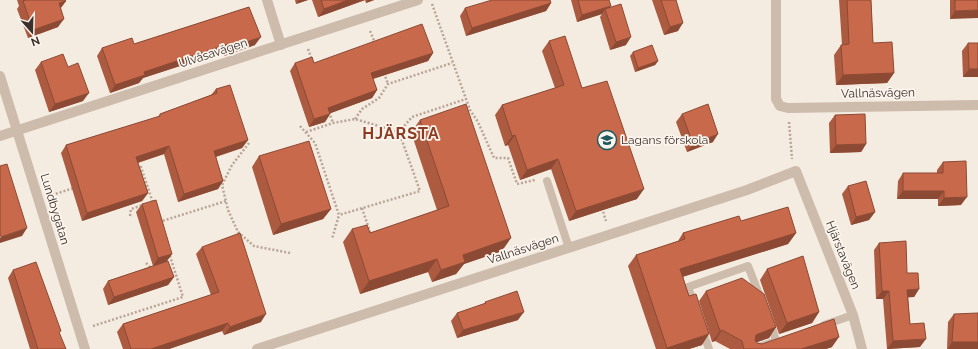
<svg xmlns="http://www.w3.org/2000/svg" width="978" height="349" viewBox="0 0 978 349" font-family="Raleway,sans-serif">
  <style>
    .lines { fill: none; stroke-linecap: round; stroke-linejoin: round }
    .path { stroke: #b9a596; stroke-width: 2.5; stroke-dasharray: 2 2; stroke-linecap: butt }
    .service { stroke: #cdbbac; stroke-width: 8 }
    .minor { stroke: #cdbbac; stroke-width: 10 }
    .wall { fill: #ac5a40 }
    .shaded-wall { fill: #8c4a34 }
    .building { fill: #c8694b; stroke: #8c4a34 }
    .labels { text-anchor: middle; stroke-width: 3.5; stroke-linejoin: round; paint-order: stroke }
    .street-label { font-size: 12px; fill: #3b302b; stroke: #fbf5ee }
    .poi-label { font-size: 12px; fill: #3b302b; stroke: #fbf5ee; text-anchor: start }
    .district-label { font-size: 16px; font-weight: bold; letter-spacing: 1px; fill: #8c3b22; stroke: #fbf5ee }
  </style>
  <rect width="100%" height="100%" fill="#f4ebe1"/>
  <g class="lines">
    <path class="path" d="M432 4 470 110 478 122 494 158H508L517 184 535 180
      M370 31 375 43
      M308 49 312 60
      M384 73 388 84
      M329 112 333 123
      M355 119 362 109 379 98 388 84 452 63
      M789 122 792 159
      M300 126 315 143 339 215 332 239
      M306 132 333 123 355 119 399 132 420 191 339 215
      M399 132 412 117 466 99
      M249 143 232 165 222 185 228 210 238 232 254 246 290 253
      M136 168 141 167 153 203
      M52 195 74 188
      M362 208 371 235
      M602 208 606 221
      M130 216 131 209 143 205
      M159 222 226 201
      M146 263 151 268
      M93 326 183 297 169 253"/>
    <path class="service" d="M547 181 569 248
      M694 305 688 287 748 266 761 299
      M824 325 853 315
      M702 329 709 349
      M753 349 776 341 770 321"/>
    <path class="minor" d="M267 0 281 45
      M776 0V99L780 106 788 108 978 105
      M0 76 85 349
      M0 136 418 0
      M257 349 747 190 796 171 853 315 862 349"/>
  </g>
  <path class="wall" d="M17 0H65L66 1 60 9 58 27 28 38 17 9 19 6Z
    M295 0H308L296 4Z
    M312 0H374L366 3 365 0 318 17Z
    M571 0H609L610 7 626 45 610 50 600 17 602 14 577 22Z
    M652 0H676L678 31 664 35Z
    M839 0H871L873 43 894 73 887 83 836 85 834 55 841 45H842Z
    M950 0H978L950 19Z
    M551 3 546 11 466 36 460 16 465 8Z
    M249 7 255 45 224 56 223 52 143 78 139 83 110 93 97 56 102 48 134 44Z
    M549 41 582 88 637 199 569 221 551 169 520 180 508 145 505 146 495 115 502 105 555 88 542 51Z
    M968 43H978V77H963L962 51Z
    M633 52 658 61 655 65 635 72 630 56Z
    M433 53 428 61 373 79 377 90 372 98 330 113V114L325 122 309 127 290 71 295 63H314Z
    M41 62 68 67 83 101 49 112 35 70Z
    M216 89 248 140 242 148 216 157 223 181 218 189 178 202 164 154 138 163 148 193 142 201 82 221 61 153 66 145 158 117 160 114 211 95Z
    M682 114 713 142 687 152 676 122Z
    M835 115 866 144 861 152 830 153 829 123Z
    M420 120 502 251 464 264 456 274 432 282 428 272 360 294 343 242 352 229 370 233 437 210 411 132Z
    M259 156 331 209 323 219 273 235 252 167Z
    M943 162 961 205 938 206V199H897L898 181 903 173H937V170Z
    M848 186 875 212 869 220 851 225 842 194Z
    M142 204 172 254 167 261 174 277 168 285 108 305 103 289 108 281 153 266 136 212Z
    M741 221 796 233 788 244 683 276 702 345 689 349H656L628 266 636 255 678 241 683 233Z
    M879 243 907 273 919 289 914 297H908L910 324 920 347 887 349 883 299H876L874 250Z
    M202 247 261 322 224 335 222 331 169 349H123L117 332 123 324 211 295 196 254Z
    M767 269 819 312 812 323 779 334 760 280Z
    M13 270 66 349H30L8 278Z
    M706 291 776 327 769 338 757 342V343L762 344 832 347 826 349H730L715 341 712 342 699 301Z
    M485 302 518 320 457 338 451 321 457 313 484 304Z
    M954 314 978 349H947L948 322Z"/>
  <path class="shaded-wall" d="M299 0H308L296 4Z
    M348 0H365L318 17 324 9Z
    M368 0H374L366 3Z
    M66 1 60 9 59 3Z
    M551 3 546 11 466 36 472 28Z
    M611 6 606 12 605 9 602 14 577 22 582 15Z
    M978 10V18L950 19 955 11Z
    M64 19 58 27 28 38 33 30Z
    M683 23 678 31 664 35 670 27Z
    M261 37 255 45 224 56 230 48Z
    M631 37 626 45 610 50 616 42Z
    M228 44 223 52 143 78 139 83 110 93 115 85 144 72Z
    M433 53 428 61 366 81 371 73Z
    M658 61 655 65 635 72 638 68Z
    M969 69H978V77H963Z
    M894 73 887 83 836 85 843 75Z
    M377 90 372 98 323 116 328 108Z
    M89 93 83 101 49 112 55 104Z
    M330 114 325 122 309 127 314 119Z
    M718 134 713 142 687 152 693 144Z
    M515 135 508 145 505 146 512 136Z
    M248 140 242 148 208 159 214 151Z
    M866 144 861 152 830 153 836 145Z
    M169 146 164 154 130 165 136 157Z
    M558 159 551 169 520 180 527 170Z
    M223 181 218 189 178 202 184 194Z
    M644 189 637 199 569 221 576 211Z
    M903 191H944L938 199H897Z
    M148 193 142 201 82 221 87 213Z
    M967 197 961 205 938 206 944 198Z
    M331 209 323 219 273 235 281 224Z
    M875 212 869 220 851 225 856 217Z
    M27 228 22 236 0 243V238L1 237Z
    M796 233 788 244 673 280 680 269Z
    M511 238 502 251 464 264 456 274 432 282 441 270 463 255Z
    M172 254 166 262 153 266 158 258Z
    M437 259 428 272 360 294 369 281Z
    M174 277 168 285 108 305 114 297Z
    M919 289 914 297 902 298 907 290Z
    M882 291H889L883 299H876Z
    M524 312 518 320 457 338 463 330Z
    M819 312 812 323 779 334 787 323Z
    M266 314 261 322 224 335 230 327Z
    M228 323 222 331 169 349H151Z
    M776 327 769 338 749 345 756 335Z
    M722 330 715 341 712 342 720 331Z
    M709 334 702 345 689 349H666L667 348Z
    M839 337 832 347 826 349H801Z
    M926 339 920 347 887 349 893 341Z
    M952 342H978V349H948Z"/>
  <path class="building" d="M26 0H65L66 1 59 3 64 19 33 30 23 1Z
    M321 0H348L324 9Z
    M492 0H550L551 3 472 28 465 8Z
    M578 0H609L611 6 582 15Z
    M661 0H676L683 23 670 27Z
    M847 0H871L873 43 892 42 894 73 843 75 841 45 849 44Z
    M955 0H978V10L955 11Z
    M621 4 631 37 616 42 605 9Z
    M249 7 261 37 230 48 228 44 144 72 145 75 115 85 102 48 132 38 134 44Z
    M422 24 433 53 371 73 377 90 328 108 330 114 314 119 295 63 312 57 314 63Z
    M565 36 582 88 607 81 644 189 576 211 558 159 527 170 515 135 512 136 502 105 564 85 549 41Z
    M968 43H978V69H969Z
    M652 45 658 61 638 68 633 52Z
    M63 54 68 67 78 63 89 93 55 104 41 62Z
    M230 85 248 140 214 151 223 181 184 194 169 146 136 157 148 193 87 213 66 145 160 116V114L217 93 216 89Z
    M466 104 511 238 463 255 465 262 441 270 437 259 369 281 352 229 367 225 370 233 449 206 420 120Z
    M708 104 718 134 693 144 682 114Z
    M865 114 866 144 836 145 835 115Z
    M309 141 331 209 281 224 259 156Z
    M966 161 967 197 944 198V191H903V173H943V162Z
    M7 164 27 228 1 237 0 233V166Z
    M866 181 875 212 856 217 848 186Z
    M156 200 172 254 158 258 142 204Z
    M788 207 796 233 680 269 689 296 696 294 709 334 667 348 636 255 685 239 683 233 739 216 741 221Z
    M240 233 266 314 230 327 228 323 151 349H131L123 324 219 292 202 247Z
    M906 241 907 273H918L919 289 907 290 910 324 924 323 926 339 893 341 889 291H882L879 243Z
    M803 256 819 312 787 323 767 269Z
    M168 261 174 277 114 297 108 281Z
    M36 262 61 331 59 332 66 349H38L13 270Z
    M742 278 764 294 776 327 756 335 755 340 757 343 762 344 834 319 839 337 801 349H744L742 341 722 330 720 331 706 291Z
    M517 291 524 312 463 330 457 313 486 303 485 302Z
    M978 313V342H952L954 314Z"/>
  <defs>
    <symbol id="school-ring" viewBox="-11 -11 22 22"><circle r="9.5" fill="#fbf5ee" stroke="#1f5a5e" stroke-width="1.5"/><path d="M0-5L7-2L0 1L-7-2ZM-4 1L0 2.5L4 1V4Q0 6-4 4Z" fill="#1f5a5e"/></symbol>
  </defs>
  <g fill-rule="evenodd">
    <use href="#school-ring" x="596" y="129" width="22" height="22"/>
  </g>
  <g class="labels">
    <g class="street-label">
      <text transform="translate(213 53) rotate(-18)" y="4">Ulvåsavägen</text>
      <text transform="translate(878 93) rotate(-1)" y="4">Vallnäsvägen</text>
      <text transform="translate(55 209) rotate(73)" y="4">Lundbygatan</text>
      <text transform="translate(523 249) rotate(-18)" y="4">Vallnäsvägen</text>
      <text transform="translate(843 255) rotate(68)" y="4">Hjärstavägen</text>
    </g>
    <g class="poi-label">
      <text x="621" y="144">Lagans förskola</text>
    </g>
    <g class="district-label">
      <text x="401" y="139">HJÄRSTA</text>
    </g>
  </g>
  <g transform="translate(32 32) rotate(160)" stroke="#fbf5ee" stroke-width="3" paint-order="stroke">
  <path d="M0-3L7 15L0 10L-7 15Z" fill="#3b302b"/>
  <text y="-6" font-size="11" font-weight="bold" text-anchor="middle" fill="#3b302b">N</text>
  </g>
</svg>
